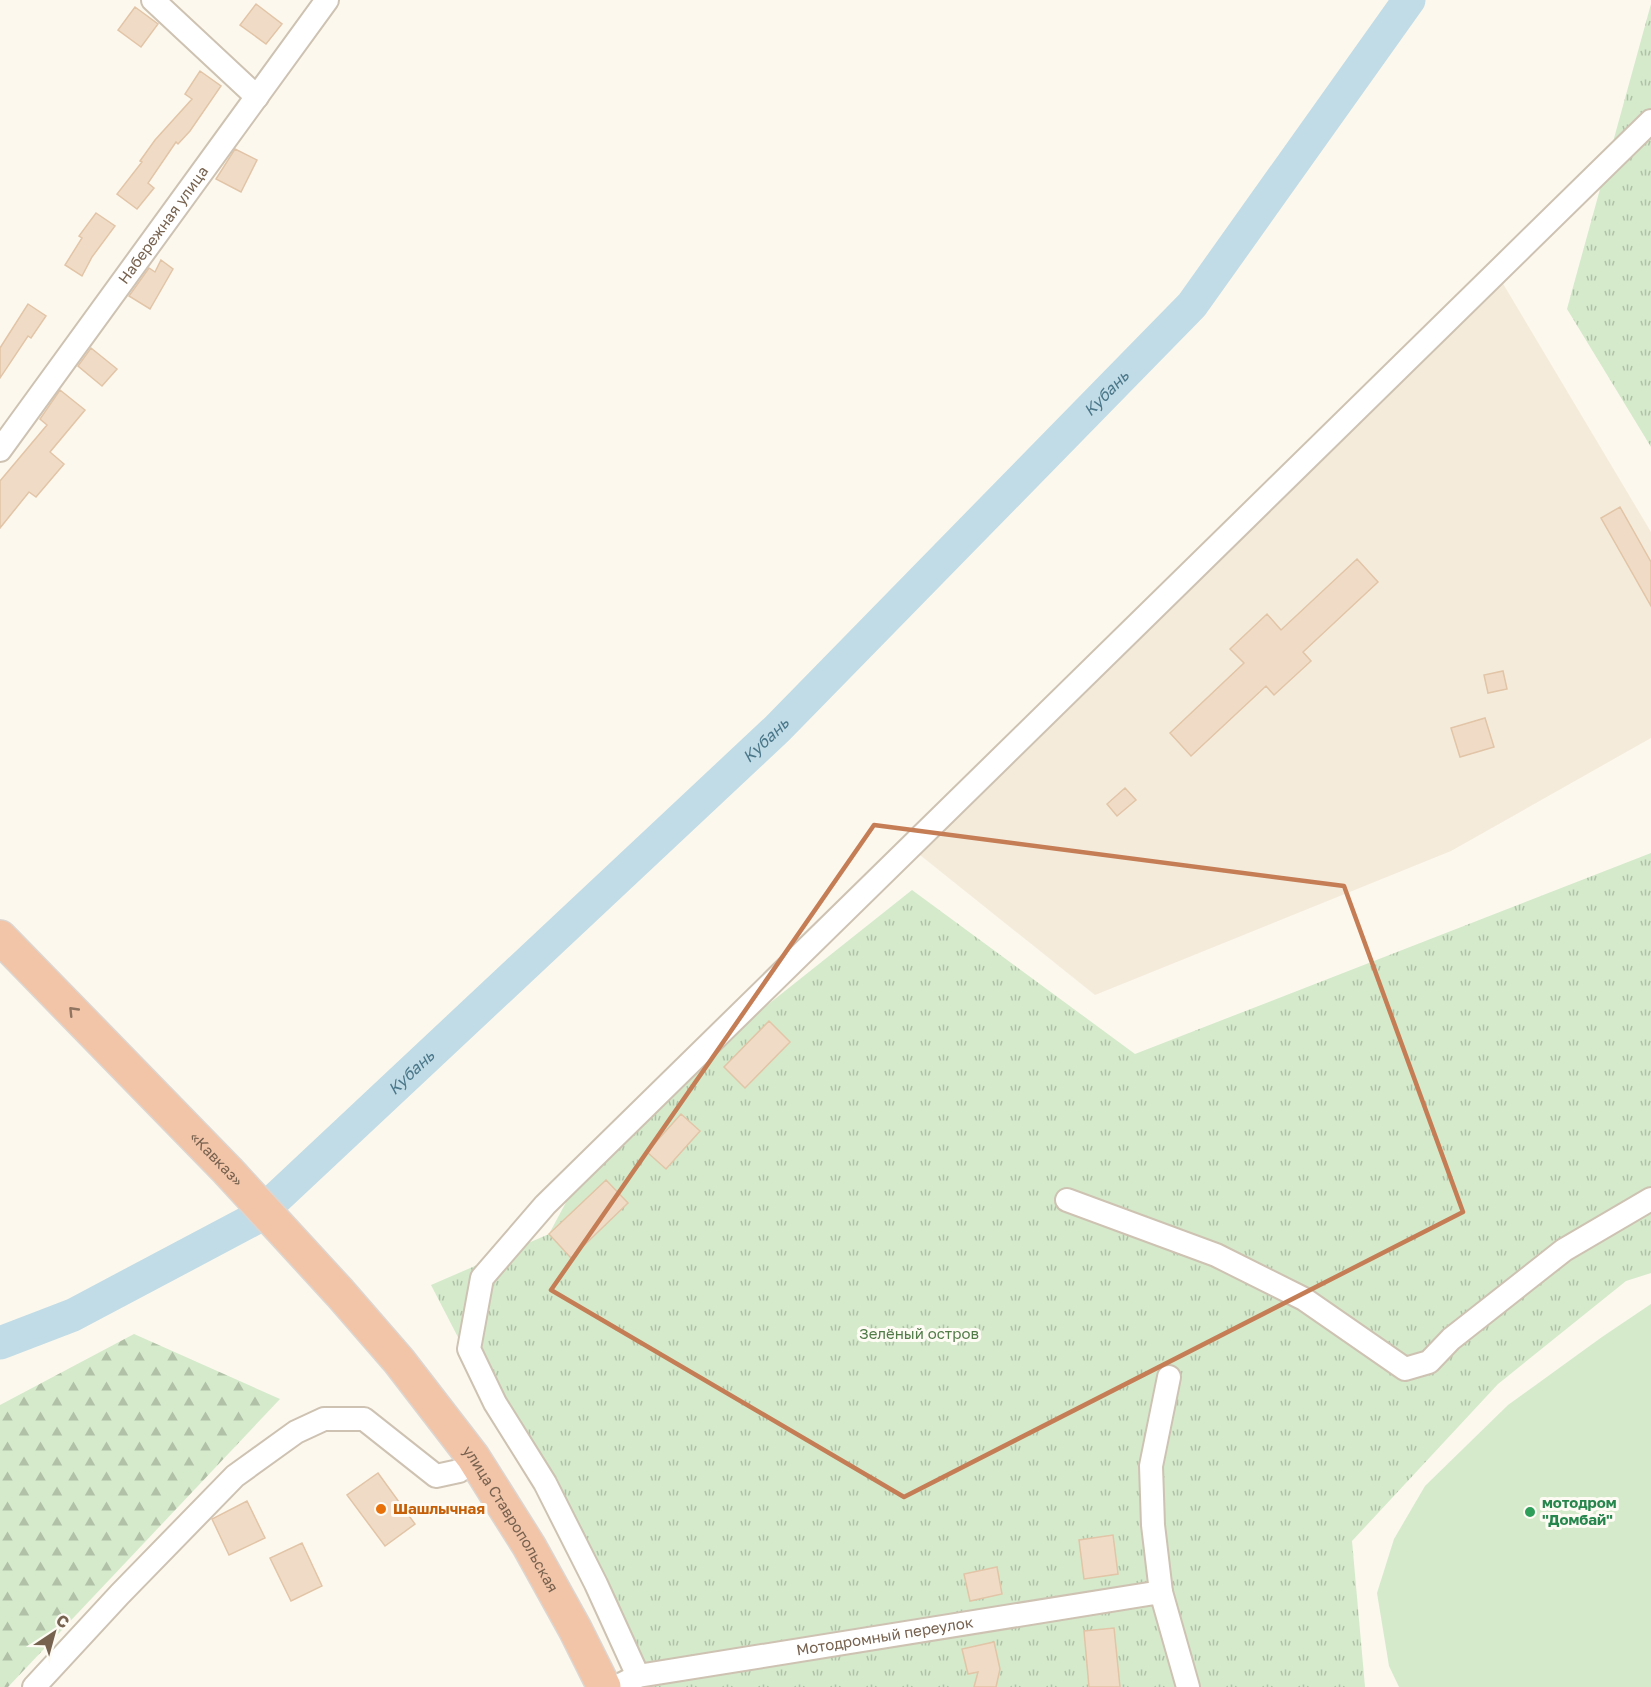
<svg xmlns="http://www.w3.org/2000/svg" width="1651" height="1687" viewBox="0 0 1651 1687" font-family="'Golos Text',sans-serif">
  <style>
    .residential { fill: #f4ebdb }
    .forest { fill: url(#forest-firs) }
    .park { fill: url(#park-tufts) }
    .pitch { fill: #d4eacb }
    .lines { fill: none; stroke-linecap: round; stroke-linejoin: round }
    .river { stroke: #c1dce6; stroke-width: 33 }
    .building { fill: #f0dcc6; stroke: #e2c4a7; stroke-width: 1.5 }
    .minor-casing { stroke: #cec2b2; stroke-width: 26 }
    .highway-casing { stroke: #dcd6d1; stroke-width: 36 }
    .minor { stroke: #fff; stroke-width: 22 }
    .highway { stroke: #f2c4a8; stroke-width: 33 }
    .oneway { stroke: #907661 }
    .marked { fill: none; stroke: #c57d56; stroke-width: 4.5; stroke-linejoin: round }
    .food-dot { fill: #e8710a; stroke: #fefbf4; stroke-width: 2 }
    .leisure-dot { fill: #2e9e5b; stroke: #fefbf4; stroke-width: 2 }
    .labels { text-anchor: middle; stroke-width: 6; stroke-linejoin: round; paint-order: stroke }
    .street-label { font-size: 15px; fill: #77624f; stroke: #fefbf4 }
    .park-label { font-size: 15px; fill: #517c48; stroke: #fefbf4 }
    .leisure-label { font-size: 15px; font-weight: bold; fill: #27864d; stroke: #fefbf4; text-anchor: start }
    .food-label { font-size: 15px; font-weight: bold; fill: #c56008; stroke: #fefbf4; text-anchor: start }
    .water-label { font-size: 16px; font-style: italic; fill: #4a7789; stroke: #fefbf4 }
  </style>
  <defs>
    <pattern id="forest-firs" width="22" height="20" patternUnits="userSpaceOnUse" patternTransform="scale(1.5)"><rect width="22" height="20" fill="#d4eacb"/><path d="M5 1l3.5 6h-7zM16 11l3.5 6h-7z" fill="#b1c1a7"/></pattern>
    <pattern id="park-tufts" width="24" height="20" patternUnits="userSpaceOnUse" patternTransform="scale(1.5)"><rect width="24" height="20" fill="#d4eacb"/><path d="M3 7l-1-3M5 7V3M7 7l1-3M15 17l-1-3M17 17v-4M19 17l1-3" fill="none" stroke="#b1c1a7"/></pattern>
  </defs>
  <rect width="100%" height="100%" fill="#fcf8ed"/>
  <path class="residential" d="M1502 282 1651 532V738L1451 851 1095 995 915 851Z"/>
  <path class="forest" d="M134 1334 280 1399 8 1687H0V1405Z"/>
  <path class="park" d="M1651 4V447L1567 309Z
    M1651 853V1273L1626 1281 1498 1384 1352 1541 1365 1687H639L431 1285 549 1234 601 1137 912 890 1135 1054Z"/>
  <path class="pitch" d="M1651 1304V1687H1399L1389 1666 1377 1593 1394 1539 1425 1486 1508 1405 1602 1337Z"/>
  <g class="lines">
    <path class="river" id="s1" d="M0 1343 73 1315 254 1219 777 729 1192 305 1409 0"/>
  </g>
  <path class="building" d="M256 4 282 24 266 44 240 25Z
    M135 7 158 24 141 47 118 30Z
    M200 71 221 86 190 131 178 144 176 142 148 183 154 188 137 209 117 194 142 162 140 161 155 140 192 99 185 94Z
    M235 149 257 160 241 192 216 179Z
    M96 213 115 226 92 257 82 276 65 265 82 238 79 236Z
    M161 260 173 269 150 309 129 296 149 268 155 272Z
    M28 304 46 316 31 338 28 336 0 378V348Z
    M91 348 117 369 102 386 78 366Z
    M60 390 85 410 50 452 64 464 36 497 29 492 0 528V481L47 425 40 419Z
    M1620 507 1651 562V606L1601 518Z
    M1357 559 1378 582 1303 652 1311 661 1274 695 1266 686 1191 756 1170 733 1244 663 1230 649 1267 614 1281 630Z
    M1503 671 1507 689 1488 693 1484 675Z
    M1485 718 1494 747 1460 757 1451 728Z
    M1125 788 1136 800 1117 816 1107 804Z
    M769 1021 790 1042 745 1088 724 1067Z
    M681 1114 700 1131 666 1169 647 1152Z
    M606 1180 628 1203 571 1258 549 1234Z
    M378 1473 415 1524 385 1546 347 1495Z
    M247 1501 265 1538 229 1555 212 1519Z
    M1113 1535 1118 1574 1084 1579 1079 1540Z
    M302 1543 322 1586 291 1601 270 1558Z
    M997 1567 1002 1594 970 1601 964 1574Z
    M1114 1628 1120 1687H1089L1084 1631Z
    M994 1642 1000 1669 996 1687H974L978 1672 968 1674 962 1649Z"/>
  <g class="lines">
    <defs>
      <g id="minor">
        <path d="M153 0 257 97"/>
        <path id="s2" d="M0 450 327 0"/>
        <path d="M1067 1200 1216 1255 1304 1299 1405 1369 1429 1362 1451 1339 1564 1250 1651 1199"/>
        <path d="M1161 1592 1153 1525 1151 1466 1169 1377"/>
        <path id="s3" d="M638 1676 1161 1592 1188 1687"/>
        <path d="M34 1687 120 1594 235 1476 296 1432 324 1419H364L436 1476 459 1471"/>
        <path d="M616 1687 638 1676 596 1584 545 1483 495 1403 469 1349 482 1278 545 1205 1651 121"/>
      </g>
      <g id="highway">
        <path id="s4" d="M0 937 228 1171 340 1293 399 1361 473 1457 529 1546 575 1629 604 1687"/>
      </g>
    </defs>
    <use href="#minor" class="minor-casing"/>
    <use href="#highway" class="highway-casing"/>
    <use href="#minor" class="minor"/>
    <use href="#highway" class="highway"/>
  </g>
  <defs><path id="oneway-chevron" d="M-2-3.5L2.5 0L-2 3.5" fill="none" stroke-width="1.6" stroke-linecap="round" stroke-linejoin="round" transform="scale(1.5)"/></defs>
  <use class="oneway" href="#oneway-chevron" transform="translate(73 1011) rotate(-134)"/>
  <path class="marked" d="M874 825 1344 886 1463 1212 904 1497 551 1290Z"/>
  <circle class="food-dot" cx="381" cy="1509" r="6"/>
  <circle class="leisure-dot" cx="1530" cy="1512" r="6"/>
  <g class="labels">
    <g class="street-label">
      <text dy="5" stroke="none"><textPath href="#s2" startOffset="278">Набережная улица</textPath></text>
      <text dy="5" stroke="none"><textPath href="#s4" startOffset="310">«Кавказ»</textPath></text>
      <text dy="5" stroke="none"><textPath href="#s4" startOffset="776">улица Ставропольская</textPath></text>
      <text dy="5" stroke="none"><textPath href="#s3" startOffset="250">Мотодромный переулок</textPath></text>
    </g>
    <g class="park-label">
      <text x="919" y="1339">Зелёный остров</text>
    </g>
    <g class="leisure-label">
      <text x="1542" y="1508">мотодром<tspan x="1542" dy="17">"Домбай"</tspan></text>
    </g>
    <g class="food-label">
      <text x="393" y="1514">Шашлычная</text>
    </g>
    <g class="water-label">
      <text dy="6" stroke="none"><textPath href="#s1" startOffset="1470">Кубань</textPath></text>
      <text dy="6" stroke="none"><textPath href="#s1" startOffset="984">Кубань</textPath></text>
      <text dy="6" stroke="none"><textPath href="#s1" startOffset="498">Кубань</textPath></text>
    </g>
  </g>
  <g transform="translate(54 1633) rotate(36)" stroke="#fefbf4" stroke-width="4.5" paint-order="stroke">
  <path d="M0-4.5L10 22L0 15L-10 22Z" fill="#77624f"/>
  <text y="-9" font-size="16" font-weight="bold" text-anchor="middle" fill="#77624f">С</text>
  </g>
</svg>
